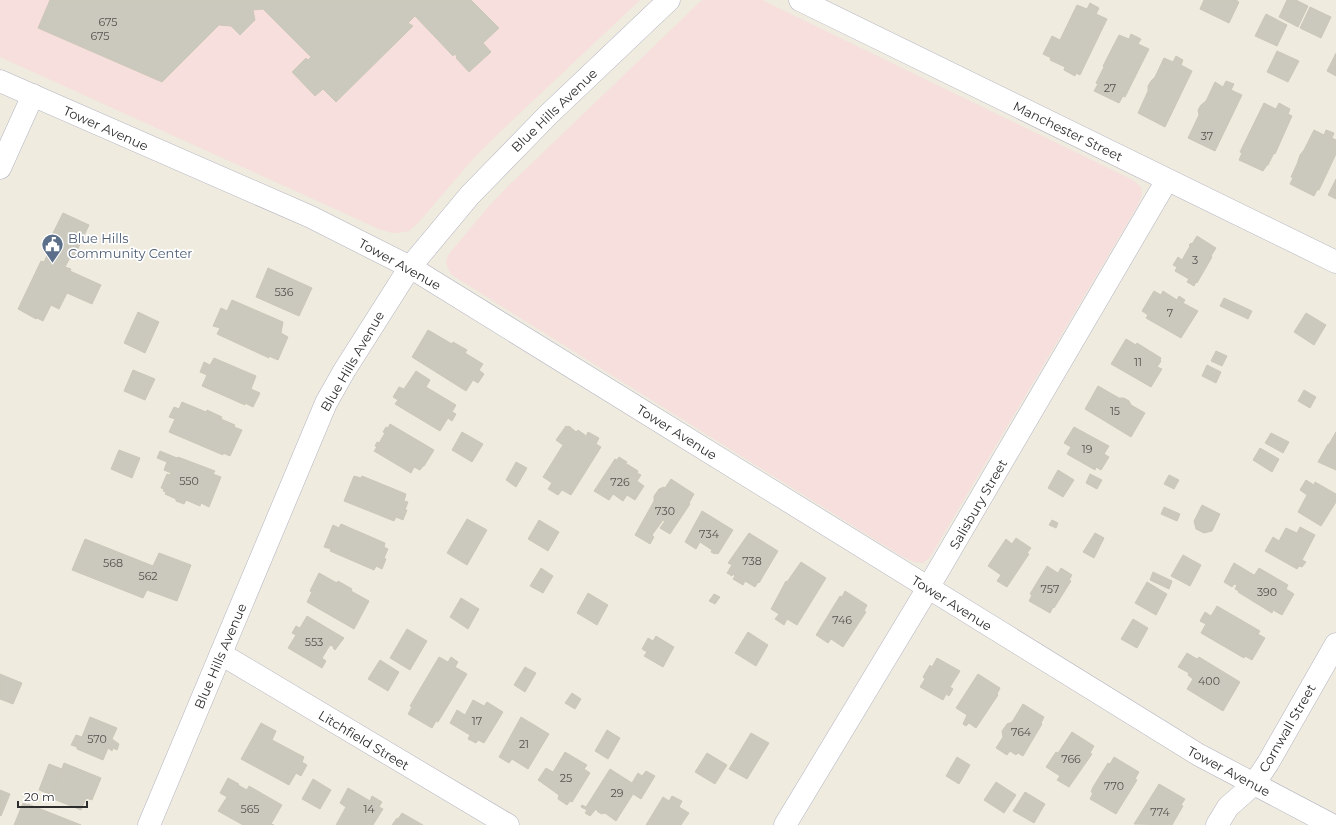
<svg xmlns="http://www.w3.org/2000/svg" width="1336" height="825" viewBox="0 0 1336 825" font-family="Montserrat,sans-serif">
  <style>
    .medical { fill: #f6dfdc }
    .building { fill: #cbc9bd; stroke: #ccc8b8 }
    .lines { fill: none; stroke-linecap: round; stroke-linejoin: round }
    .street-casing { stroke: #b3b3c2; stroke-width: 23 }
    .secondary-casing { stroke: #b3b3c2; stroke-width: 23 }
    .street { stroke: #fff; stroke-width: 22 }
    .secondary { stroke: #fff; stroke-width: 22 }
    .labels { text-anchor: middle; stroke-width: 3.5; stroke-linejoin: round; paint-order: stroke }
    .number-label { font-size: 11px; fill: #545451 }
    .street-label { font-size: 13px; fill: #2d2d2d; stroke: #fff }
    .service-label { font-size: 13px; fill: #4e5e75; stroke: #fff; text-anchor: start }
  </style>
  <rect width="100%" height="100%" fill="#efebdf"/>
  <path class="medical" d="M0 0H640L497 135 474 158 418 223 409 231 398 233H392L379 229 0 57Z
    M702 0H762L1133 180 1141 187 1142 194 1138 205 933 552 929 558 923 563 914 562 903 557 455 277 451 274 447 267 446 263 448 255 488 207 507 187Z"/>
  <path class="building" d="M50 0H471L499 28 483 43 491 52 469 72 456 58 457 57 455 54 453 56 415 16 408 23 413 26 336 102 323 89 315 96 292 72 306 58 308 60 311 57 263 9 253 10 255 20 240 35 231 26 219 25 162 82 38 28Z
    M1204 0H1236L1239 2 1229 23 1200 9Z
    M1287 0H1296L1308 6 1298 27 1279 17Z
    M1090 3 1099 8 1096 14 1107 19 1080 75 1076 73 1075 76 1064 70 1065 67 1050 60 1051 58 1043 54 1052 36 1060 40 1077 5 1087 9Z
    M1310 7 1331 17 1321 38 1300 28Z
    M1266 14 1287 25 1277 46 1255 36Z
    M1131 34 1141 39 1138 44 1149 49 1125 97 1123 96 1119 103 1094 91 1098 84 1096 83 1104 67 1103 66 1119 35 1129 39Z
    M1277 51 1299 61 1288 82 1267 72Z
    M1336 53V76L1327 71Z
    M1176 56 1183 60 1181 65 1192 71 1165 127 1138 113 1148 91V86L1151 81 1155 77 1164 58 1173 62Z
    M1226 81 1234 84 1231 90 1242 95 1215 151 1188 138 1199 115 1198 110 1201 105 1206 101 1215 82 1223 87Z
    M1264 103 1276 109 1279 103 1290 109 1288 114 1292 116 1275 154 1274 153 1268 165H1267L1263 171 1239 160 1242 153 1240 152Z
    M1314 130 1324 135 1326 130 1334 133 1332 138 1336 140V154L1319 190H1317L1314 196 1290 184 1293 178 1291 177 1297 164 1300 155 1304 150Z
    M1336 179V199L1328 195Z
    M63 213 89 225 74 257 71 256 65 267 71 269 70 271 101 285 92 304 67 293 59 309 51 305 43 321 37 318 36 319 18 309 41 261 44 262 53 243 49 241Z
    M1197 236 1216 248 1211 256 1212 257 1197 283 1196 282 1194 286 1187 282 1189 279 1175 271 1177 267 1173 265 1178 257 1182 260 1190 246 1189 245 1191 243 1192 244Z
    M268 268 312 288 299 316 256 297Z
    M1154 291 1161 295 1163 291 1177 300 1179 296 1185 300 1183 303 1198 311 1181 338 1146 318 1148 315 1142 311Z
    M1224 298 1252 311 1248 319 1220 306Z
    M232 300 283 322 281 333 288 337 278 360 269 356V358L217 334 220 328 213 326 221 308 227 311Z
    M138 312 159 322 145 353 124 343Z
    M1306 313 1326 325 1314 345 1294 332Z
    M428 330 452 344 453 342 467 350 465 353 483 364 479 370 484 374 478 383 473 380 466 391 412 357Z
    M1126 339 1136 345 1137 343 1161 358 1160 360 1161 361 1157 367 1162 369 1151 387 1111 364Z
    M1216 351 1227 356 1222 366 1211 361Z
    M214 358 256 376 251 389 260 393 253 407 245 403V405L202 386 207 375 200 372 204 362 210 365Z
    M1207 365 1221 372 1216 383 1202 376Z
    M133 370 155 379 145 400 124 391Z
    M416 371 430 380 426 387 456 405 452 412 456 414 452 421 448 418 440 431 395 404 398 400 393 397 399 387 404 389Z
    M1098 386 1119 398H1124L1129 401 1131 405 1145 413 1131 437 1085 409Z
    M1304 390 1316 397 1310 408 1298 401Z
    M182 402 206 412 207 410 222 417 221 419 235 425 234 427 242 430 230 456 223 453V455L169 432 175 419 169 417 174 407 179 409Z
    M390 424 434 450 424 466H423L420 470 414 467 411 473 374 451 377 447 375 446 377 442 379 443 385 433 383 432 386 427 388 428Z
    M566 426 568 427 569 426 576 432 578 430 585 435V438L588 432 599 438 596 444 601 447 571 495 562 490 558 495 548 489 552 483 543 477 563 445 556 440Z
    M1074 427 1109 446 1104 454 1109 457 1101 470 1096 467 1095 470 1067 454 1071 447 1064 443Z
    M462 432 483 444 472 462 452 450Z
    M1336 432V470L1318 462 1328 444 1334 447 1329 444Z
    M1271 433 1289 442 1283 453 1265 443Z
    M1260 448 1279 459 1272 472 1253 460Z
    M119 450 140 458 132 478 111 469Z
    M160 451 177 458 178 457 215 471 213 474 221 477 209 507 201 503 200 506 186 500 184 504 176 501V499L165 494 166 492 163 491 164 489 161 488 167 474 170 475 171 473 164 470 167 462 157 458Z
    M619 457 627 462 625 465 626 466 627 464 638 471 637 473 641 475 637 481 644 486 635 500 627 495 623 501 613 494 609 500 594 491 615 459 617 460Z
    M516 462 527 468 516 487 506 480Z
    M1058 470 1074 480 1063 497 1048 488Z
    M1090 474 1102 480 1097 489 1086 483Z
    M1169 475 1179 480 1174 489 1164 484Z
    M354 476 361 478 362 476 406 494 404 501 408 502 405 510H407L403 520 396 517 394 521 344 501Z
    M671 479 694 494 689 503 690 504 670 534 660 528 665 521 663 520 652 535 654 537 650 544 635 535 654 501V496L659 489 664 487 665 488Z
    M1306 480 1314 485 1315 482 1336 494V502L1321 526 1298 512 1307 495 1300 490Z
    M1202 505 1220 514 1212 531 1204 533 1196 529 1194 521Z
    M1164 507 1180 514 1177 521 1161 514Z
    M702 511 733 530 718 554 716 553 715 554 711 552 712 550 700 542 696 549 685 542Z
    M467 519 487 530 467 565 447 553Z
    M539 520 559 532 548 551 528 539Z
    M1052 520 1058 523 1056 528 1049 525Z
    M341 524 385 543 384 547 388 549 384 558 386 559 382 569 376 566 374 570 330 551 331 549 324 547 333 525 339 528Z
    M1300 527 1315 535 1302 560 1306 562 1302 567 1299 566 1297 569 1265 551 1273 537 1279 541 1286 528 1297 533Z
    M749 533 778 551 759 583 758 582 755 587 745 581 743 585 733 579 735 576 733 574 732 576 727 573 732 565 728 563Z
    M1095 533 1104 538 1094 558 1083 552Z
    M1016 538 1031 548 1027 553 1029 554 1007 587 997 581 1001 575 988 566 1006 539 1012 544Z
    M85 539 153 566 159 553 191 565 177 601 147 590 143 598 72 570Z
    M1183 555 1201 565 1190 586 1171 576Z
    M801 562 826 578 797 625 787 619 784 625 775 619 779 614 771 609 786 581 787 582Z
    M1234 563 1254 575 1248 585 1244 582 1239 591 1235 589 1237 585 1234 584 1232 587 1224 582Z
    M1047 566 1058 573 1061 568 1072 575 1069 580 1071 581 1054 608 1053 607 1050 613 1029 601 1032 595 1030 594Z
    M541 568 553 576 543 593 530 586Z
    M1259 568 1288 585 1286 589 1294 594 1282 615 1273 610 1272 613 1238 592 1244 582 1248 585Z
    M1153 572 1172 581 1169 589 1150 580Z
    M319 573 337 583 338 581 352 589 351 591 369 601 354 629 307 602 312 592 310 591Z
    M1147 582 1167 594 1156 615 1135 603Z
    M845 591 867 605 864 611 866 612 843 647 831 639 828 643 816 635 840 596 842 597Z
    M588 593 608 605 597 625 577 613Z
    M714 594 720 597 715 604 709 601Z
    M461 598 479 609 468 629 450 617Z
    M1217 606 1260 631 1258 634 1265 638 1252 660 1245 656 1244 658 1201 633 1206 624 1200 621 1205 612 1211 616Z
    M307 616 344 638 335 650 333 648 334 647 330 645 322 658 326 661 322 668 288 648 296 635 292 633 296 626 300 628Z
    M1133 619 1148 628 1137 648 1121 639Z
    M407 629 427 641 410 670 390 658Z
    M748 632 768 645 756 666 735 653Z
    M656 636 674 647 663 667 644 656 647 652 642 649 648 638 653 641Z
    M1187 653 1197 659 1199 657 1240 682 1223 711 1187 689 1193 679 1188 675 1189 673 1178 667Z
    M439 657 448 662 451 657 458 662 455 667 467 674 438 722 436 721 432 728 408 714 412 707 410 706Z
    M937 658 960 671 950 687 953 689 949 696 946 694 943 700 920 687 925 679 923 677 930 665 932 667Z
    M380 660 399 672 388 691 368 679Z
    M525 667 536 673 525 692 514 685Z
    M0 674 22 683 13 704 0 699Z
    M978 674 1000 688 997 694 998 695 976 728 969 723 966 726 963 724 967 715 956 708Z
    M572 693 581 699 575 709 565 703Z
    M473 700 484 706 487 702 503 712 484 743 478 740 476 743 468 739 470 735 450 723 457 710 465 715Z
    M1023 704 1044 717 1041 723 1042 724 1023 756 1018 753 1016 755 1010 751 1007 755 996 748 1003 737 1002 731 1007 724 1012 722Z
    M90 717 117 728 112 739 119 744 117 750 113 748 112 751 108 748 103 760 77 749V747L71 745 76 735 82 737Z
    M521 717 549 734 528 769 512 759 509 763 499 757Z
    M261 723 276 731 272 740 304 757 302 762 307 765 301 776 296 773 289 785 241 759Z
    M607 730 620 738 608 759 595 751Z
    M1072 732 1094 746 1090 753 1092 754 1069 787 1057 780 1060 776 1046 767 1056 752 1058 753Z
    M751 733 769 743 747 779 729 769Z
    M565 752 587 765 584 769 590 773 572 802 570 801 567 805 558 799 559 795 538 780 546 768 553 772Z
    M707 753 727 765 715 784 695 772Z
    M957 757 970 765 959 784 946 776Z
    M1114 757 1139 772 1135 779 1137 780 1116 814 1090 799 1093 793 1091 792 1093 787 1108 763 1110 764Z
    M64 763 101 778 92 800 86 798 81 810 51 798Z
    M49 764 62 769 52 795 39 790Z
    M610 769 632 783 638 773 642 776 646 771 655 776 641 799 633 794 616 821 605 813 602 814 598 812 596 809 590 816 585 813 587 810 581 807 582 805 586 807Z
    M228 778 239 784 238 785 247 790 249 786 282 805 271 824 274 825H243L218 811 227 797 220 793Z
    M313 779 331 790 320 809 302 799Z
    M996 782 1016 795 1004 813 984 800Z
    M1159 784 1185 799 1181 805 1183 806 1172 825 1134 824Z
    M348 788 370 801 372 796 382 802 379 807 383 809 373 825H336L346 807 340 803Z
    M0 790 10 794 1 816 0 815Z
    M1025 792 1045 804 1034 823 1013 811Z
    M672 796 682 801 679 807 689 813 681 825H646L663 797 669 801Z
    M23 803 28 805V804L81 825H14Z
    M402 813 423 825H392L397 818 398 819Z"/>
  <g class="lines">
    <defs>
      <path id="street" d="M800 0 1336 262
        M0 168 33 95
        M221 654 508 825
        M785 825 928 588 1167 180
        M1217 825 1228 807 1254 784"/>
      <path id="secondary" d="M0 81 311 217 410 267 1199 755 1332 825
        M1254 784 1268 763 1336 644
        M149 825 326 403 344 371 410 267 470 195 548 115 669 0"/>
    </defs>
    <use href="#street" class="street-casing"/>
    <use href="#secondary" class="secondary-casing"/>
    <use href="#street" class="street"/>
    <use href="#secondary" class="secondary"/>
  </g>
  <defs>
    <symbol id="civic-pin" viewBox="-11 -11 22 30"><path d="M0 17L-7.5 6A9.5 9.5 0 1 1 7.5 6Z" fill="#5c6f8a" stroke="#fff"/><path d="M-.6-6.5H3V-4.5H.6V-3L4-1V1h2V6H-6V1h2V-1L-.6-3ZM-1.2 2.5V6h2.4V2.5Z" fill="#fff"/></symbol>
  </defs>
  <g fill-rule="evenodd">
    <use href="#civic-pin" x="40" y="232" width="25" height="34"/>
  </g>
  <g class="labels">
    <g class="number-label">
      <text x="108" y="26">675</text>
      <text x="100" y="40">675</text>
      <text x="1110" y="92">27</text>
      <text x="1207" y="140">37</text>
      <text x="1195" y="264">3</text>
      <text x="284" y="296">536</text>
      <text x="1170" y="317">7</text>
      <text x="1138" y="366">11</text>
      <text x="1115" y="415">15</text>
      <text x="1087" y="453">19</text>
      <text x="189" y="485">550</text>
      <text x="620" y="486">726</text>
      <text x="665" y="515">730</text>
      <text x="709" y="538">734</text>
      <text x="752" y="565">738</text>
      <text x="113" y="567">568</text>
      <text x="148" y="580">562</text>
      <text x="1050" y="593">757</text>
      <text x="1267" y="596">390</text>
      <text x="842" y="624">746</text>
      <text x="314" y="646">553</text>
      <text x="1209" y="685">400</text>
      <text x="477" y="725">17</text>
      <text x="1021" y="736">764</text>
      <text x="97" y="743">570</text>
      <text x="524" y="748">21</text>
      <text x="1071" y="763">766</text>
      <text x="566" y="782">25</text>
      <text x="1114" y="790">770</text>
      <text x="617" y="797">29</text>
      <text x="250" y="813">565</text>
      <text x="369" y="813">14</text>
      <text x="1160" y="816">774</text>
    </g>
    <g class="street-label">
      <text transform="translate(554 110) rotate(-44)" y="5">Blue Hills Avenue</text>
      <text transform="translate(106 128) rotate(24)" y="5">Tower Avenue</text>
      <text transform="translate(1068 131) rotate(26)" y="5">Manchester Street</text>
      <text transform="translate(400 264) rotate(29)" y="5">Tower Avenue</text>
      <text transform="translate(352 361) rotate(-60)" y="5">Blue Hills Avenue</text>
      <text transform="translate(677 432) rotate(32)" y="5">Tower Avenue</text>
      <text transform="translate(978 504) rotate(-60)" y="5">Salisbury Street</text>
      <text transform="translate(952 603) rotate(32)" y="5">Tower Avenue</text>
      <text transform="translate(220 656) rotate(-67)" y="5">Blue Hills Avenue</text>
      <text transform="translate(1287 728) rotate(-60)" y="5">Cornwall Street</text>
      <text transform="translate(364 740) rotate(31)" y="5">Litchfield Street</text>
      <text transform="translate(1229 771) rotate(28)" y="5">Tower Avenue</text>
    </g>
    <g class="service-label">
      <text x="68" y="243">Blue Hills<tspan x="68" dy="15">Community Center</tspan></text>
    </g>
  </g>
  <path d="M18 801v6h69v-6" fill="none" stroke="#2d2d2d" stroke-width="2"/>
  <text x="24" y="801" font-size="12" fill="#2d2d2d" stroke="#ffffff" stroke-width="3" paint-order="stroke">20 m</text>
</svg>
